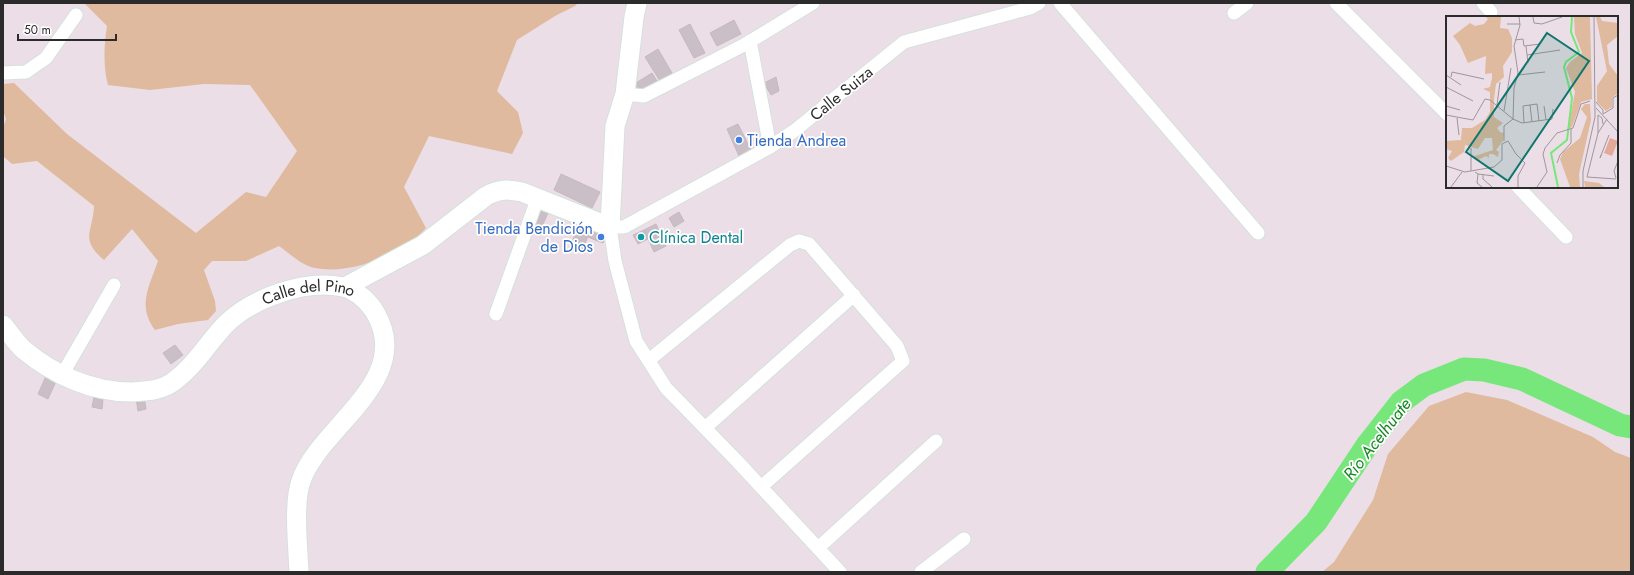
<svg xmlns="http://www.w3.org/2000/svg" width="1634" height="575" viewBox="0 0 1634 575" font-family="Jost,sans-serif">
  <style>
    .green { fill: #dfba9e }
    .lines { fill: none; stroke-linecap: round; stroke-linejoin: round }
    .river { stroke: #77e77c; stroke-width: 23 }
    .building { fill: #cbbfc7; stroke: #c7b7c1 }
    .street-casing { stroke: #d3e2dc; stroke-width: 15 }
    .secondary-casing { stroke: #d3e2dc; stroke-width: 21 }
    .street { stroke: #fff; stroke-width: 13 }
    .secondary { stroke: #fff; stroke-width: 19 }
    .shop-dot { fill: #3f7fe0; stroke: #fff; stroke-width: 1.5 }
    .culture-dot { fill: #0f9aa8; stroke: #fff; stroke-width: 1.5 }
    .labels { text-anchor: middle; stroke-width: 3.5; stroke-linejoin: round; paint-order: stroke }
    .street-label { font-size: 16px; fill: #2b2b2b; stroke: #fff }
    .shop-label { font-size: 16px; fill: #366cbe; stroke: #fff; text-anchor: start }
    .culture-label { font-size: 16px; fill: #0d838f; stroke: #fff; text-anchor: start }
    .water-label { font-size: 17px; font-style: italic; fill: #168722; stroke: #fff }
    .inset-river { fill: none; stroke: #77e77c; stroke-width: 2 }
    .inset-road { fill: none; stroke: #9f969c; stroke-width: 1 }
    .view { fill: #0f766e; fill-opacity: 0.15; stroke: #0f766e; stroke-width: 2 }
    .inset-edge { fill: none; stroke: #2b2b2b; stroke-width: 2 }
  </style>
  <rect width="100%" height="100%" fill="#ecdee7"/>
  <path class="green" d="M84 3H578L575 6 555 16 517 40 497 91 518 112 523 133 512 154 429 136 404 187 426 228C402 255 351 275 315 268 302 266 289 253 279 246L246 261H212L204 270 215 301 216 311 208 320 178 324 155 330C137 306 149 287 158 261L132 229 104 260C79 239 93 232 94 206L37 161 12 164 3 156V128L6 119 3 111V84L14 83 67 134 196 233 246 192 266 197 297 151 250 85 204 84 150 90 108 85C103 67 104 44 107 26Z
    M1466 392 1507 400 1593 437 1615 452 1631 458V572H1322L1334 562 1373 500 1388 454 1429 406Z"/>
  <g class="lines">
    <path class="river" d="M1267 572 1316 522 1368 444 1401 402 1424 385 1464 369 1484 370 1522 379 1620 425 1631 427"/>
  </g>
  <path class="building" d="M734 20 741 34 717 46 710 33Z
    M690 24 705 53 694 58 679 30Z
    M658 49 672 73 660 81 645 57Z
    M652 73 657 81 636 94 631 86Z
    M776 77 779 91 771 95 764 83Z
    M738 124 751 150 739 156 727 129Z
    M561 174 600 192 592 208 554 190Z
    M538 209 548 213 539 233 530 229Z
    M679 212 684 221 674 227 669 218Z
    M580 224 591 228 583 249 571 244Z
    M656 224 666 246 654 252 644 230Z
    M591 228 599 231 595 240 588 237Z
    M644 230 648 239 638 244 633 235Z
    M599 231 606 234 603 243 595 240Z
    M175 345 183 355 171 364 163 353Z
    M47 374 57 379 48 399 38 394Z
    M94 397 103 399 102 409 92 407Z
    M144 397 146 409 138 411 136 398Z"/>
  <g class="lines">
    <defs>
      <path id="street" d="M1060 3 1258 233
        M1336 3 1447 114
        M1483 3 1491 12
        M1234 13 1247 3
        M750 41 770 147
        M3 73 26 72 46 58 76 15
        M625 94 644 96 744 45 813 3
        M1518 187 1566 237
        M496 314 538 197
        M649 360 790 245 799 241 809 244 897 346 903 361 761 487
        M62 375 114 285
        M705 428 854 295
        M818 548 936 441
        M840 572 737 461 666 388 636 341 615 261 610 227H624L770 147 794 131 904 42 1030 8 1039 3
        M921 572 964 539"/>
      <g id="secondary">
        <path d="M345 287 423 245 486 196C499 189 508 189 522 192L610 227 615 126 625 94 634 17 637 3"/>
        <path id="s1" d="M3 325C10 333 16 343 24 350 54 375 92 392 131 392 147 391 160 391 173 382 195 366 207 344 225 325 252 298 305 279 343 287 357 290 370 303 376 314 414 381 319 427 301 481 293 503 298 547 299 572"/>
      </g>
    </defs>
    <use href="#street" class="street-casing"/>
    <use href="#secondary" class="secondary-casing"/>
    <use href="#street" class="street"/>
    <use href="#secondary" class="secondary"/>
  </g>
  <g class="shop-dot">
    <circle cx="739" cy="140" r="4"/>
    <circle cx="601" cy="237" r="4"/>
  </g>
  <circle class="culture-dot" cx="641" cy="237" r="4"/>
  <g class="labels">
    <g class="street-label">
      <text transform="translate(841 93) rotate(-39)" y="6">Calle Suiza</text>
      <text dy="6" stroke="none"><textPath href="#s1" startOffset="364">Calle del Pino</textPath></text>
    </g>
    <g class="shop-label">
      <text x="747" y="146">Tienda Andrea</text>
      <text x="593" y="234" text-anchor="end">Tienda Bendición<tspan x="593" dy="18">de Dios</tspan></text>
    </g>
    <g class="culture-label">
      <text x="649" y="243">Clínica Dental</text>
    </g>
    <g class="water-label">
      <text transform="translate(1377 439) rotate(-52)" y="6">Río Acelhuate</text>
    </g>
  </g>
  <g transform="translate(1446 16)">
    <rect width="172" height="172" fill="#ecdee7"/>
    <path d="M40 1H55L54 12 62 13 66 22V36L57 50 58 61 50 68 48 83V101L57 107 51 112 54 116 58 117 57 125 50 134 53 136 52 141 47 138H43V142L40 140 32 144 26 141 47 134 46 122H39L32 133 19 129 18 136 5 145 2 142 6 135 0 133V125L15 124 16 112H26L39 104 44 96V76L37 73 44 71 46 62V57L39 58 40 40 22 47 14 29 7 20 24 7 29 10 38 8 42 3ZM128 1H144L146 83 135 86 126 111 122 113 129 76 120 52 124 46 136 37 129 18ZM150 1H154L156 5 172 7V20L161 29 163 48 172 60V77L166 82V91L160 95 151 86V70L161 55ZM139 88H144L145 104 133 158 134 171H124L114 143 117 136 134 122 141 101 135 93ZM138 165 153 167 158 171H139Z" fill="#dfba9e"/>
    <path d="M164 122 172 125 166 140 158 137Z" fill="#e5a99a"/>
    <path class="inset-river" d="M112 171 105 137 121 124 126 82 118 51 120 46 133 36 125 16 126 1"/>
    <path class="inset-road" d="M87 1 88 7 96 8 116 1M61 8H74M69 24 77 23 78 30 94 28M80 30 82 47M81 39 114 34M0 59 15 69M72 59 99 56M5 61 6 56 38 63M0 71 27 85M150 86 157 94V98L167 92V82L172 79M51 89 54 66M84 89 86 106M0 90 14 94M98 90 100 104M150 92 172 116M58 95 65 52M0 99 27 104 39 83 44 84 67 103 76 107 106 103 107 93M11 102 13 119M67 103 68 72 72 57 68 30 74 9 73 1M161 103 152 117 141 161 170 163M78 107 77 90 91 88 93 105M152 117V99L156 102 157 108M58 125V110L67 103M155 139 154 142 163 119M111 147 114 139 125 127V113M0 150 19 156 48 151 56 144V128L62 125 70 138 79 147 72 160V171M25 155V132M29 156 32 158 31 167 36 171M32 158 48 160M37 159V163L46 171M170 162 168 155 172 145M5 171 16 156M91 171 101 156 97 138 99 132 111 117 127 112 135 88 144 85M137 171V155L149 101 148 1"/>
    <path class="view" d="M101 17 143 45 62 165 20 136Z"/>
    <rect width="172" height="172" class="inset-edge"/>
  </g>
  <rect width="1634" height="575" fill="none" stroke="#2b2b2b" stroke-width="8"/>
  <path d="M18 34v6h98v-6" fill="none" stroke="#2b2b2b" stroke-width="2"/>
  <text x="24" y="34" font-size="12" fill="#2b2b2b" stroke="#ffffff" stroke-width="3" paint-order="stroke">50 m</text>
</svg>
